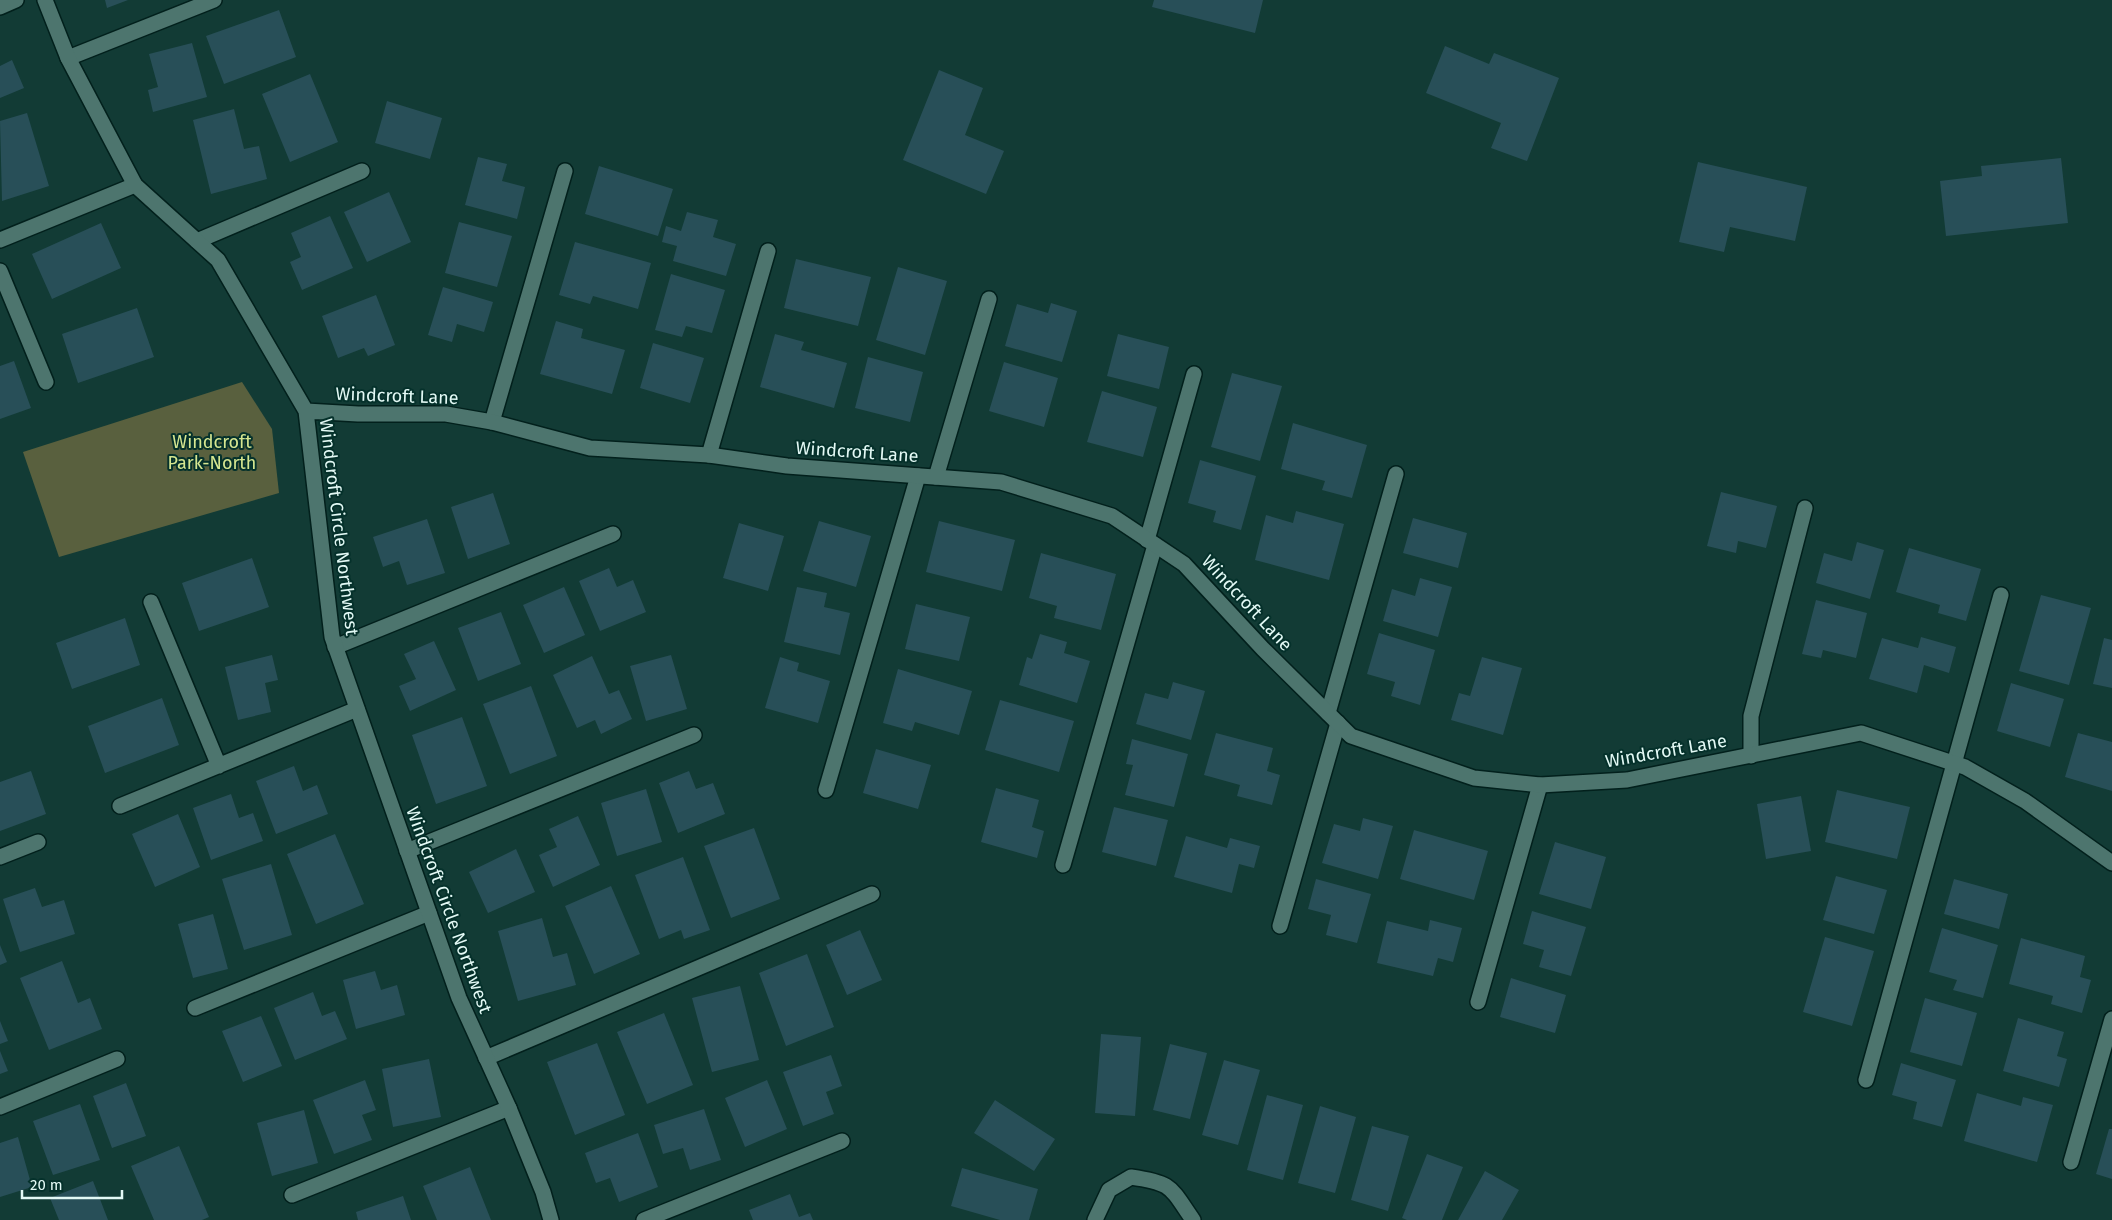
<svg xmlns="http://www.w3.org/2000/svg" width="2112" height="1220" viewBox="0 0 2112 1220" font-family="'Fira Sans',sans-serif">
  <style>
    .green { fill: #59603e }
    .building { fill: #284f58 }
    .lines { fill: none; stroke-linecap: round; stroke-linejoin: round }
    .lane-casing { stroke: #02201c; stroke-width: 18 }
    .street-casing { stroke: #02201c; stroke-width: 18 }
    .lane { stroke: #4d756e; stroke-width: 15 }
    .street { stroke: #4d756e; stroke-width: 15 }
    .labels { text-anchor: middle; stroke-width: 4; stroke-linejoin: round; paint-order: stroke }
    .street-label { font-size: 18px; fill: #e3f9f5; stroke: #05312b }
    .park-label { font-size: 18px; fill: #d6e690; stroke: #05312b }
  </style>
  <rect width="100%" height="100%" fill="#123b35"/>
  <path class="green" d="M242 382 272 429 279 493 59 557 23 452Z"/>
  <path class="building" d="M105 0H128L107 8Z
    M1154 0H1263L1255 33 1152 7Z
    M279 10 296 57 224 84 206 36Z
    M192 43 207 97 153 112 148 90 158 87 149 54Z
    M1445 46 1489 64 1494 53 1559 78 1527 161 1491 148 1501 123 1426 93Z
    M12 60 24 88 0 98V66Z
    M939 70 983 88 965 135 1004 151 986 194 903 160Z
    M310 74 338 142 290 162 262 94Z
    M387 101 442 118 430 159 375 143Z
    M234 109 244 149 259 146 267 179 211 194 193 120Z
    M27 113 49 186 2 201 0 121Z
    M478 157 507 164 502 181 525 187 517 219 465 205Z
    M2061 158 2068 223 1946 236 1940 181 1982 176 1981 166Z
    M1698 162 1807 187 1795 241 1730 227 1724 252 1679 242Z
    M599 166 673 189 658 236 585 214Z
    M389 192 411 242 367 262 344 212Z
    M687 212 718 220 713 237 736 244 726 276 673 261 677 246 662 242 666 226 681 231Z
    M330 216 353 268 302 290 290 262 301 257 291 233Z
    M459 222 512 236 497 287 445 273Z
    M101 223 121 268 52 299 32 254Z
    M575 242 651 263 638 309 593 296 590 304 559 295Z
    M796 259 871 277 858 326 784 308Z
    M898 267 947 281 925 355 876 340Z
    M671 274 725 290 712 333 686 326 682 337 655 330Z
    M443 287 493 302 484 332 457 324 452 342 428 335Z
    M376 295 395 345 368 356 364 348 338 358 322 316Z
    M1051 303 1077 311 1062 362 1005 346 1017 304 1048 313Z
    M137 308 154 357 78 383 62 334Z
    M556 321 583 329 581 338 625 350 612 394 540 374Z
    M775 334 804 342 801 350 847 363 834 408 760 387Z
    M1118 334 1169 347 1159 389 1107 376Z
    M653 343 704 358 690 403 640 388Z
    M868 357 923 372 910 422 855 408Z
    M14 361 31 408 0 419V366Z
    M1004 362 1058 378 1044 427 989 411Z
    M1232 373 1282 386 1260 461 1211 447Z
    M1102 391 1157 407 1143 457 1087 442Z
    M1293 423 1367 445 1352 498 1322 490 1325 481 1281 469Z
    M1200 460 1256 476 1241 530 1213 522 1216 511 1188 503Z
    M1721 492 1777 506 1766 548 1738 541 1736 553 1707 546Z
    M493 493 510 544 468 559 451 507Z
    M1296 511 1344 524 1329 580 1255 560 1266 515 1293 523Z
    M1413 518 1467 533 1458 568 1403 553Z
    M427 519 445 573 407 585 399 561 383 567 373 537Z
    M819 521 871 536 856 587 803 571Z
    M939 521 1015 540 1002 591 926 572Z
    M739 523 784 536 768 591 723 578Z
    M1857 542 1884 550 1870 599 1816 583 1824 553 1852 561Z
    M1909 548 1981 569 1966 621 1938 613 1940 605 1896 592Z
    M1041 553 1116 574 1101 630 1054 618 1057 606 1029 598Z
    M252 558 269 607 199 631 182 583Z
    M609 568 617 587 633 580 646 612 600 631 579 581Z
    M1420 578 1452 587 1438 637 1383 621 1392 589 1415 596Z
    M564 587 585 635 544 653 523 605Z
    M797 587 827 593 824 607 850 613 840 655 784 642Z
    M2041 595 2091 608 2069 685 2019 671Z
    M1816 600 1867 613 1856 658 1823 650 1821 658 1802 654Z
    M916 604 970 617 959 661 905 649Z
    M501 612 521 664 478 681 458 628Z
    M125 618 140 665 72 689 56 643Z
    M1379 633 1435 650 1420 705 1391 696 1395 682 1367 674Z
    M1040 634 1067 642 1064 653 1090 661 1077 703 1019 685 1027 657 1032 659Z
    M1921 637 1956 647 1949 673 1924 665 1917 693 1869 679 1882 638 1918 648Z
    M2104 638 2112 640V688L2093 684Z
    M434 641 456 690 410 711 399 686 416 679 404 654Z
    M272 655 278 680 265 683 271 712 238 720 225 667Z
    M671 655 687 709 646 721 630 666Z
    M592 656 609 694 619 690 632 719 601 734 595 720 577 728 553 675Z
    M780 657 799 663 797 671 830 681 818 723 765 708Z
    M1482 657 1522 668 1503 735 1451 720 1459 693 1470 696Z
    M898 669 972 691 959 735 915 722 912 731 883 723Z
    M1173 682 1205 691 1191 740 1136 724 1145 693 1168 699Z
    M2011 683 2064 699 2050 747 1997 731Z
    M531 686 557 756 510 774 483 704Z
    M162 698 179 745 105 773 88 726Z
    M1000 700 1074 721 1059 772 985 750Z
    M462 717 487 786 436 804 412 735Z
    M1216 733 1273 748 1267 771 1280 775 1272 805 1237 796 1240 785 1204 775Z
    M2078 733 2112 742V791L2065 777Z
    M1132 739 1188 754 1174 807 1125 795 1133 765 1126 764Z
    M876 749 931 765 918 809 863 793Z
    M294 766 303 791 317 785 328 814 276 834 256 781Z
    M31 771 46 814 0 831V782Z
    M689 771 696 789 713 783 725 814 678 833 659 783Z
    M996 788 1039 800 1032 827 1044 831 1037 858 981 842Z
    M646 789 662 842 617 856 601 803Z
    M1837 790 1910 807 1897 859 1825 842Z
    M231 794 239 818 253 813 263 841 211 860 193 808Z
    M1801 796 1811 851 1766 859 1757 804Z
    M1114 807 1168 820 1156 866 1102 852Z
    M178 814 200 867 155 887 132 834Z
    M578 816 600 865 553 887 539 855 557 847 549 829Z
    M1363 818 1393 826 1378 879 1322 863 1334 824 1360 831Z
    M754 828 780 899 731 918 704 846Z
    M1414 830 1488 851 1474 900 1400 879Z
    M335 834 364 904 316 924 287 854Z
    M1186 836 1227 848 1230 838 1260 846 1254 868 1239 864 1232 893 1174 877Z
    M1555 842 1606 857 1591 909 1539 894Z
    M516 849 535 892 488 913 469 872Z
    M683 857 710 930 684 939 681 930 659 939 635 875Z
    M271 864 292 935 244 950 222 879Z
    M1836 876 1887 890 1874 934 1823 920Z
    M1316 879 1371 894 1357 943 1326 935 1331 915 1308 909Z
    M1954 879 2008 894 1999 929 1944 914Z
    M611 886 640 954 594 974 565 906Z
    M35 888 42 907 64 900 75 934 20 952 3 899Z
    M1532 911 1586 927 1571 976 1539 967 1544 950 1523 944Z
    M213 914 228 969 193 978 178 924Z
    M542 918 553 957 567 953 576 985 518 1001 498 931Z
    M1430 920 1462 928 1453 962 1438 958 1433 976 1377 963 1387 921 1428 931Z
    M1942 928 1998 945 1983 998 1953 990 1957 980 1929 972Z
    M860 930 882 980 847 995 826 945Z
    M1825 937 1874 951 1852 1026 1803 1012Z
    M2021 938 2085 956 2080 977 2091 980 2082 1013 2051 1004 2053 996 2009 984Z
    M0 945 7 962 0 965Z
    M807 954 834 1027 786 1046 759 973Z
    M62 961 78 1003 90 998 102 1029 49 1050 20 978Z
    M375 971 381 990 397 985 405 1015 356 1029 343 980Z
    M1511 978 1566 995 1555 1033 1500 1017Z
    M740 986 759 1060 712 1072 692 998Z
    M313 992 322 1016 335 1011 347 1039 295 1060 274 1008Z
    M1925 998 1977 1013 1962 1066 1910 1052Z
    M664 1013 693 1085 647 1104 617 1032Z
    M261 1016 282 1066 243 1082 222 1031Z
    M2018 1018 2064 1032 2057 1056 2067 1059 2059 1087 2003 1071Z
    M0 1021 8 1041 0 1044Z
    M1101 1034 1141 1037 1135 1116 1095 1113Z
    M597 1043 625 1115 575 1135 547 1062Z
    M1170 1044 1207 1053 1190 1119 1153 1110Z
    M0 1051 8 1071 0 1074Z
    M831 1055 842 1086 826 1092 834 1114 803 1126 783 1072Z
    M429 1059 441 1117 393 1127 382 1069Z
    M1224 1060 1260 1070 1238 1145 1202 1135Z
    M1901 1063 1956 1080 1942 1127 1913 1119 1917 1102 1892 1095Z
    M365 1080 376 1110 362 1115 372 1140 334 1154 313 1100Z
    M767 1080 787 1129 745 1147 725 1098Z
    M126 1083 146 1136 112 1148 93 1096Z
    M1977 1093 2021 1106 2023 1097 2053 1105 2037 1162 1964 1141Z
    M1267 1095 1303 1105 1283 1180 1247 1170Z
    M995 1100 1055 1139 1034 1171 974 1133Z
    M80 1104 100 1160 53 1175 33 1121Z
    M1320 1106 1356 1117 1335 1193 1298 1183Z
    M704 1109 721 1160 690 1170 683 1148 663 1154 654 1125Z
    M304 1110 318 1163 272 1176 257 1123Z
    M1372 1126 1409 1136 1388 1211 1351 1200Z
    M2109 1129H2112V1179L2096 1174Z
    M638 1133 658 1187 619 1202 610 1178 596 1183 585 1153Z
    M18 1137 32 1187 0 1197V1143Z
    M179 1146 209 1217 202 1220H154L131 1166Z
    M1427 1154 1463 1167 1442 1220H1407L1402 1218Z
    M470 1167 491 1220H437L423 1186Z
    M962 1168 1038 1189 1029 1220H1000L951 1206Z
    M1485 1171 1519 1190 1502 1220H1458Z
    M93 1181 108 1220H59L50 1198Z
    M790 1194 799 1217 810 1213 813 1220H753L749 1210Z
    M403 1196 411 1220H358L356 1212Z"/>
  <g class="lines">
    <defs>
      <path id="lane" d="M0 7 16 0
        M68 58 214 0
        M0 240 135 185
        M197 241 362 171
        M0 271 46 382
        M492 422 565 171
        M709 455 768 251
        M936 477 989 299
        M1147 540 1194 374
        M151 602 219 766
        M335 647 613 534
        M1328 713 1396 474
        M1751 756V716L1805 508
        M826 790 918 476
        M120 806 357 709
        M407 851 694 735
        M0 857 38 842
        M1063 865 1155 545
        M1280 926 1338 723
        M1478 1002 1540 785
        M195 1008 429 913
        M486 1058 872 894
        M1866 1080 2001 595
        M0 1107 117 1059
        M2071 1162 2112 1019
        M292 1195 509 1108
        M644 1220 842 1141"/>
      <path id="street" d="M45 0 68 58 135 185 218 260 306 411 332 637 459 998 509 1108 543 1192 551 1220
        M306 411 358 414H446L492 422 590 448 709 455 787 466 1001 482 1112 516 1184 564 1263 649 1351 736 1474 778 1540 785 1627 780 1861 733 1965 767 2025 801 2112 863
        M1095 1220 1109 1190 1131 1177C1173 1183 1170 1187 1193 1220"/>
    </defs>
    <use href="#lane" class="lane-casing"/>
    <use href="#street" class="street-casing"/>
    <use href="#lane" class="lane"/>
    <use href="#street" class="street"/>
  </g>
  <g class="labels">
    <g class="street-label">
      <text transform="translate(397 396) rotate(2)" y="6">Windcroft Lane</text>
      <text transform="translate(857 452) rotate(4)" y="6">Windcroft Lane</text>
      <text transform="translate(339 527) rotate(83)" y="6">Windcroft Circle Northwest</text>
      <text transform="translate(1247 603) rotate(47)" y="6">Windcroft Lane</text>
      <text transform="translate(1666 751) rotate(-10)" y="6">Windcroft Lane</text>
      <text transform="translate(449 910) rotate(70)" y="6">Windcroft Circle Northwest</text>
    </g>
    <g class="park-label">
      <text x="212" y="448">Windcroft<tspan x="212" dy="21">Park-North</tspan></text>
    </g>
  </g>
  <path d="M22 1190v8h100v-8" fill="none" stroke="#e3f9f5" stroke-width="2.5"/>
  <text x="30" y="1190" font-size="15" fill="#e3f9f5" stroke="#05312b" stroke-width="4" paint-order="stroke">20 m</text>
</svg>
